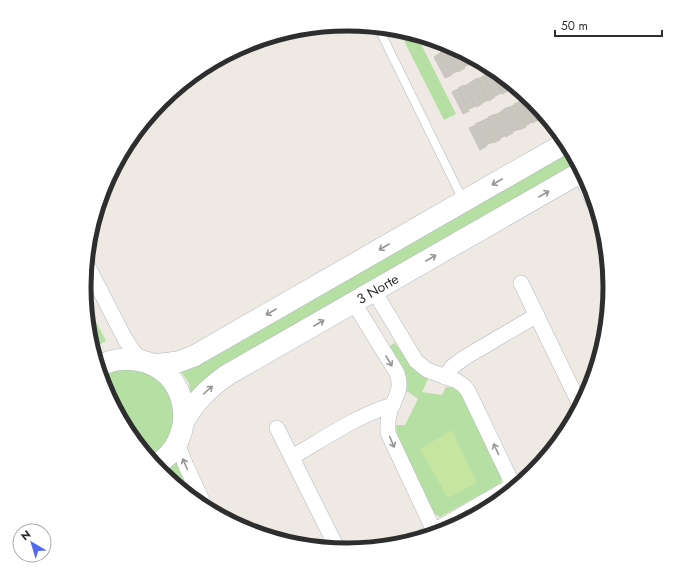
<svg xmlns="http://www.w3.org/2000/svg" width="695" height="575" viewBox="0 0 695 575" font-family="Jost,sans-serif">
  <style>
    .green { fill: #b6dfa4 }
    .pitch { fill: #c6e5a0 }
    .shadow { fill: #0003 }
    .building { fill: #cac7c0; stroke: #c9c5bb }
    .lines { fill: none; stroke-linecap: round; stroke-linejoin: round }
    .lane-casing { stroke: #b5b7c0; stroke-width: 9 }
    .street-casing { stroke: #b5b7c0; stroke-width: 16 }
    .secondary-casing { stroke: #b5b7c0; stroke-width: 22 }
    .lane { stroke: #fff; stroke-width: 8 }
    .street { stroke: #fff; stroke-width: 15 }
    .secondary { stroke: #fff; stroke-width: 21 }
    .oneway { stroke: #969696 }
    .labels { text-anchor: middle; stroke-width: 3; stroke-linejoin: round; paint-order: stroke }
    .street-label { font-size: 14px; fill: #2e2e2e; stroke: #fff }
    .rim { fill: none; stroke: #2e2e2e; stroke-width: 5 }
  </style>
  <rect width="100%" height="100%" fill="#eee9e2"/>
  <path class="green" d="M398 29 416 34 456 114 444 120Z
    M570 148 578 162 191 397 189 383 181 372Z
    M85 300 106 341 92 349 89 339Z
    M395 343C406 359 412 368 428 379L422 392 442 395 446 387 458 388 461 390 501 477V483L440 517 435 514 397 441 396 425H405L418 399 405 390 389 346Z
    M123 368 149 372 169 389 177 428 151 462 128 434 104 388 100 376 110 371Z
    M176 462 193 500 161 474Z"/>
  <path class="pitch" d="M452 430 477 483 448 498 420 449Z"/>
  <path class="shadow" d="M453 46 478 60 451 73 437 56Z
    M495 70 514 85 470 109 454 91Z
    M530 98 545 115 533 122 532 121 486 145 472 127 478 123 502 111 504 109Z"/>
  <path class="building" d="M425 37 433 39 427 42Z
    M454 47 465 53 470 64 464 67Z
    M454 47 465 68 458 72 447 50Z
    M447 49 458 71 451 74 440 52Z
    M440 53 452 75 445 78 434 57Z
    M465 53 476 59 478 62 471 65Z
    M496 70 499 73 508 91 502 94 491 72Z
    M490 72 501 93 495 96 484 75Z
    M499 73 513 84 514 86 508 90Z
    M484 76 495 97 489 101 478 79Z
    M477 78 488 100 482 103 471 82Z
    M471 82 482 104 476 107 465 86Z
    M464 85 475 106 469 109 458 88Z
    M458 89 469 111 463 114 452 92Z
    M529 97 534 101 545 116 538 119 527 98Z
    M528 99 539 120 532 123 521 102Z
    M521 101 532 122 525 126 514 104Z
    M515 105 526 127 519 130 508 108Z
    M508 107 519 129 512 132 501 111Z
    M502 112 513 133 506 137 495 115Z
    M495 114 506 135 499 139 488 117Z
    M489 118 500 140 493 143 482 121Z
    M482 121 493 142 486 145 475 124Z
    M476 125 487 146 480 150 469 128Z"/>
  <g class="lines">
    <defs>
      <path id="lane" d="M378 27 463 200"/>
      <path id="street" d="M580 173 598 211
        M86 263 125 339 133 351 143 361
        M521 283 581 407
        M374 291 416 361 427 370 457 381 464 386 468 391 513 485
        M354 303 397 373C403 390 395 396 390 411 387 419 388 426 388 433L434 531
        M445 377 452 367 464 358 537 315
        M277 428 338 550
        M177 443 186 466 206 509
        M292 457C322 440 359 414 393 405
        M418 540 536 472"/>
      <g id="secondary">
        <path d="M153 365 178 362 194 356 567 142"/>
        <path d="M98 367C109 360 122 358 136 360 190 367 201 440 154 466"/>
        <path id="s1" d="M184 421C195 401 209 388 227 375L583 171"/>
      </g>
    </defs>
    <use href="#lane" class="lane-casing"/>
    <use href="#street" class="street-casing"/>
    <use href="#secondary" class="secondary-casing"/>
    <use href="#lane" class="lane"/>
    <use href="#street" class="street"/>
    <use href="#secondary" class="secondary"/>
  </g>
  <defs><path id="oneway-shaft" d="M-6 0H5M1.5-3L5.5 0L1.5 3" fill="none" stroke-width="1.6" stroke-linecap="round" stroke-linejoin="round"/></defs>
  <g class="oneway">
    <use href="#oneway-shaft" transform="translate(497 182) rotate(150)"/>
    <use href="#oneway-shaft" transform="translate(544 194) rotate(-30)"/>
    <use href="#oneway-shaft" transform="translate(384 247) rotate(150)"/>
    <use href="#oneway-shaft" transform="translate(431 258) rotate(-30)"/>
    <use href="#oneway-shaft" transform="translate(271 312) rotate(150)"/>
    <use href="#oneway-shaft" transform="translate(319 323) rotate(-30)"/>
    <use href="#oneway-shaft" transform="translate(389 361) rotate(59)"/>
    <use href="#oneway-shaft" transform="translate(208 390) rotate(-42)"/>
    <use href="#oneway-shaft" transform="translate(392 442) rotate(67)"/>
    <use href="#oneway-shaft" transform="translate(496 449) rotate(-115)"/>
    <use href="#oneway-shaft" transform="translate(185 464) rotate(-113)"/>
  </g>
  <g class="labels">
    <g class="street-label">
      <text dy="5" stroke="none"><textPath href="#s1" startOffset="237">3 Norte</textPath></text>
    </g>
  </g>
  <path d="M0 0H695V575H0ZM91 287a256 256 0 1 1 512 0a256 256 0 1 1-512 0Z" fill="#fff" fill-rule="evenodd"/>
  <path class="rim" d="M91 287a256 256 0 1 1 512 0a256 256 0 1 1-512 0Z"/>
  <g transform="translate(32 543) rotate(322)"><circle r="19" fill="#ffffff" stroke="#ababab"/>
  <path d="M0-3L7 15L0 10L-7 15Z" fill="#5169ec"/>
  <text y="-6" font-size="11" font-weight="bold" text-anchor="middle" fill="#2e2e2e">N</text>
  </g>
  <path d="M555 30v6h107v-6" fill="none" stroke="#2e2e2e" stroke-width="2"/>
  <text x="561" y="30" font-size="12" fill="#2e2e2e" stroke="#ffffff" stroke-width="3" paint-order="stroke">50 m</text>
</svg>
